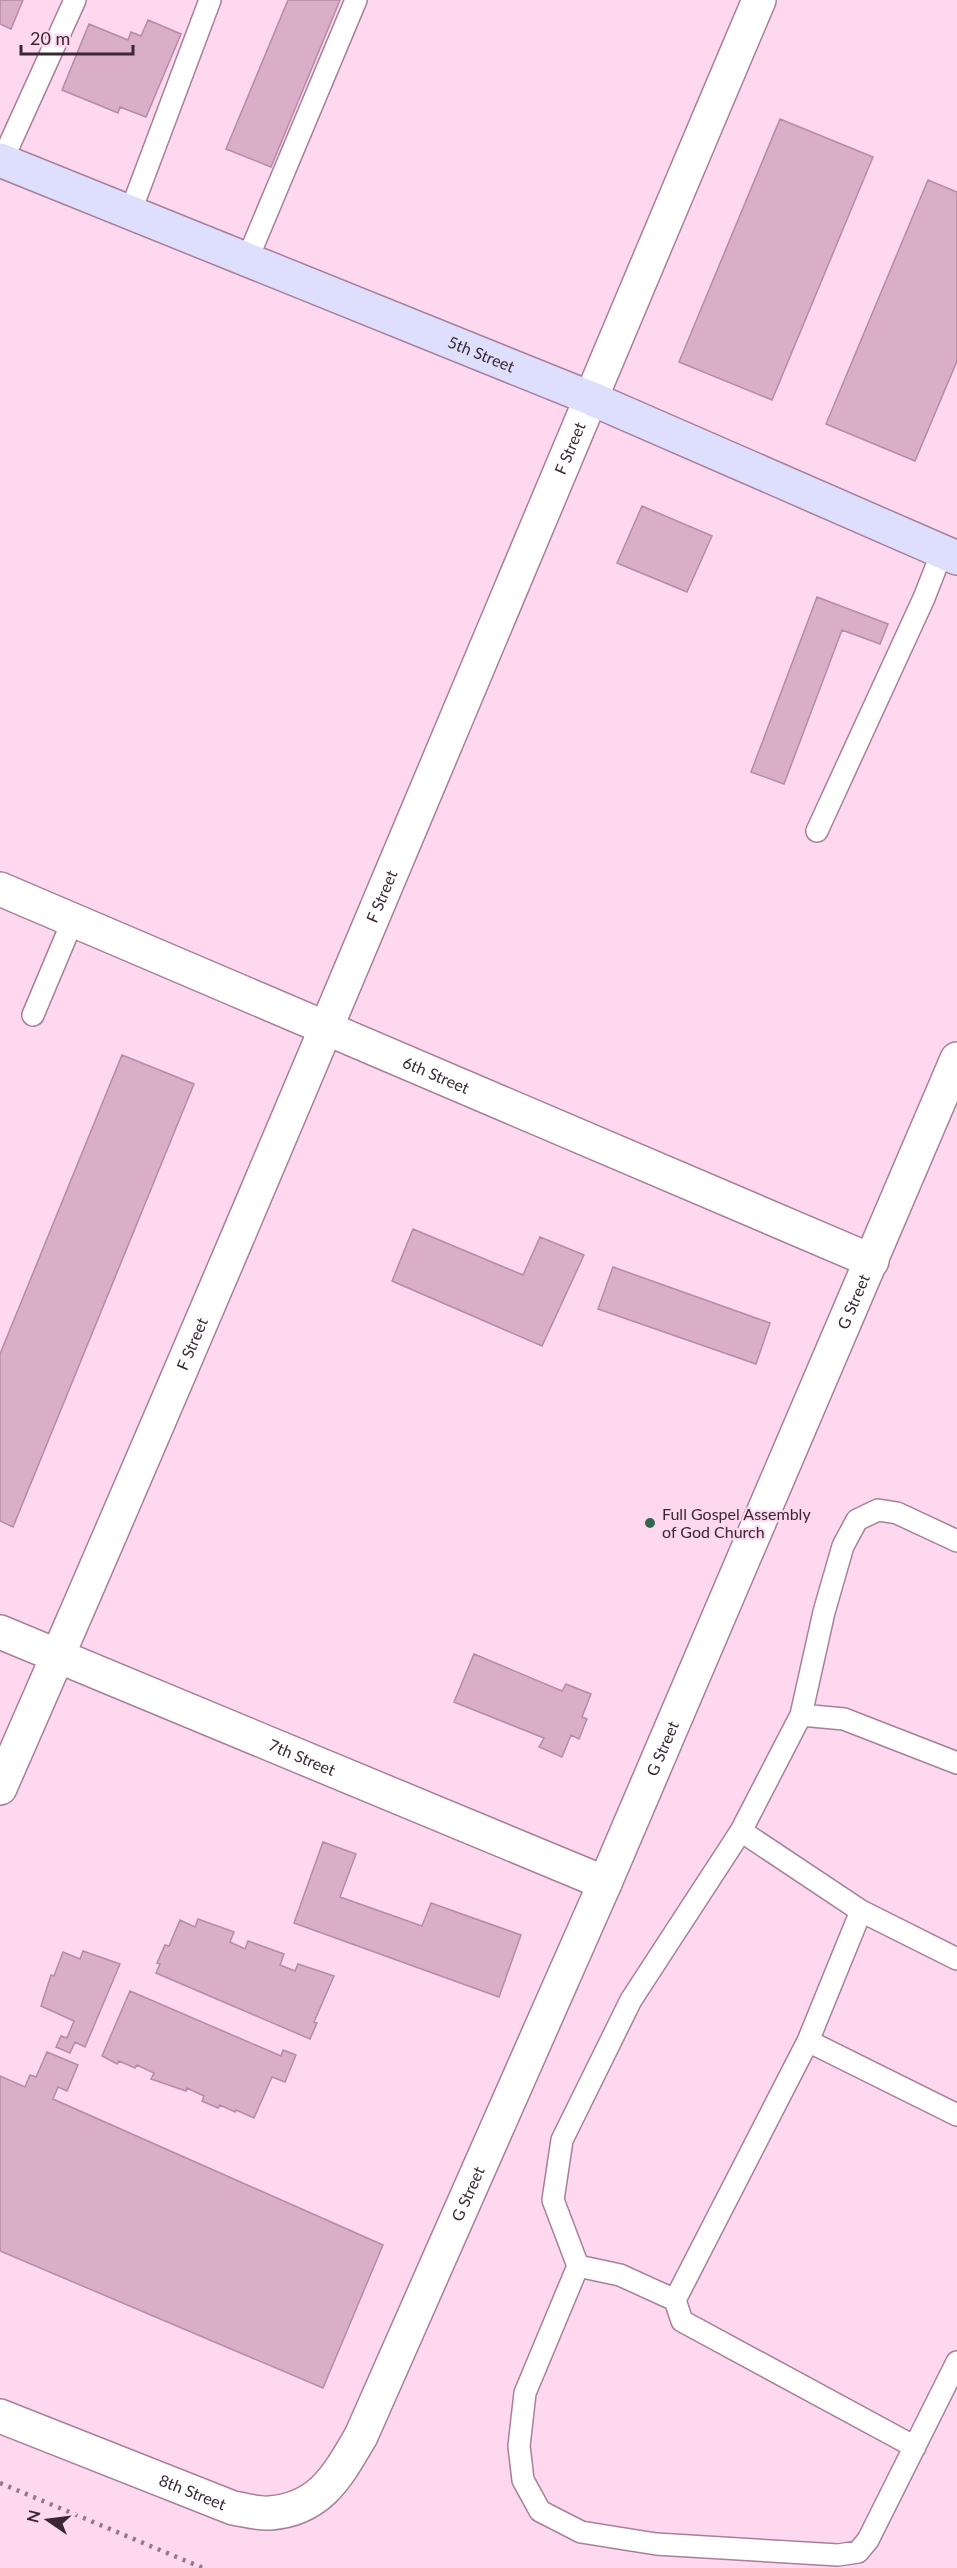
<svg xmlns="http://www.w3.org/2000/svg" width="957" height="2568" viewBox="0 0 957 2568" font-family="Lato,sans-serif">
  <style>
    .building { fill: #daaec9; stroke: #b68ba5; stroke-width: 1.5 }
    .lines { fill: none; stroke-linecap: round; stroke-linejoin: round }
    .service-casing { stroke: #a97f99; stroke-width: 24 }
    .minor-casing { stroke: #a97f99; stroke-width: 36 }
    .secondary-casing { stroke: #a97f99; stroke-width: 36 }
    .service { stroke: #fff; stroke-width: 21 }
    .minor { stroke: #fff; stroke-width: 33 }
    .secondary { stroke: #dedffd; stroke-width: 33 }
    .rail { stroke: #927888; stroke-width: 4.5; stroke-dasharray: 3 6; stroke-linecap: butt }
    .poi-dot { fill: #30674e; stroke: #fdd8ee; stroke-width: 2 }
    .labels { text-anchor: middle; stroke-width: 4.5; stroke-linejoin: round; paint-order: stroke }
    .street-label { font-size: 16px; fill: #392833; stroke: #fdd8ee }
    .poi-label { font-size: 16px; fill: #392833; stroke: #fdd8ee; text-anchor: start }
  </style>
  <rect width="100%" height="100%" fill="#fdd8ee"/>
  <path class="building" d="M0 0H23L11 29 0 24Z
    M288 0H340L271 167 226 149Z
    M148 20 181 34 146 117 120 107 118 113 62 90 89 24 128 40 131 32 141 36Z
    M780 119 873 157 772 400 679 362Z
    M928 180 957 192V361L915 461 826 424Z
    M642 506 712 536 687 592 617 563Z
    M817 597 888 624 880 644 842 630 784 784 751 772Z
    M122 1055 194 1084 13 1527 0 1521V1354Z
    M413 1229 523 1275 540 1237 584 1255 542 1346 392 1281Z
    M613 1267 770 1323 756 1364 598 1309Z
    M474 1654 562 1691 566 1684 591 1694 582 1717 587 1719 579 1739 571 1735 562 1757 539 1747 544 1738 454 1702Z
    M323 1842 356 1854 340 1897 422 1926 431 1903 521 1935 499 1997 294 1923Z
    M198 1919 234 1932 230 1942 245 1949 248 1941 284 1954 280 1965 295 1971 298 1964 334 1976 314 2022 317 2023 310 2039 156 1973 160 1964 157 1963 165 1945 169 1946 180 1920 195 1927Z
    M83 1951 120 1964 85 2047 75 2042 70 2053 56 2047 61 2036 67 2038 74 2021 41 2006 51 1975 54 1976 63 1952 80 1959Z
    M130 1991 281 2056 283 2050 296 2055 285 2082 272 2077 254 2118 236 2110 235 2112 220 2105 218 2108 202 2101 204 2096 187 2088 186 2091 151 2079 154 2073 137 2065 135 2068 119 2061 117 2064 102 2056Z
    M47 2052 78 2065 67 2091 58 2087 53 2099 383 2245 323 2388 0 2251V2076L25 2087 30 2075 36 2077Z"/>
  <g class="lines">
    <defs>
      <path id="service" d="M2 161 75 0
        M130 213 210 0
        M247 260 356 0
        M817 831 924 598 942 552
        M33 1015 73 920
        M801 1715 844 1719 957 1763
        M741 1831 801 1715 824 1612 843 1546 857 1520 878 1510 897 1513 957 1541
        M808 2041 861 1911
        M578 2266 553 2200 562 2140 631 2000 741 1831 861 1911 957 1959
        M675 2300 620 2275 578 2266 525 2393 519 2446 523 2480 540 2511 581 2532 656 2544 838 2555 858 2552 868 2540 957 2362
        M915 2447 682 2321 675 2300 808 2041 957 2115"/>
      <g id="minor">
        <path id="s1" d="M0 889 872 1261"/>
        <path id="s2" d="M0 1632 605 1883"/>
        <path id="s3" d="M0 1788C260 1195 506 596 759 0"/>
        <path id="s4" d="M0 2416 233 2508C245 2510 259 2514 270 2513 321 2509 338 2475 361 2436L605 1883 957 1059"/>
      </g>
      <g id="secondary">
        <path id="s5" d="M0 160 590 398 957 558"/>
      </g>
    </defs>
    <use href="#service" class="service-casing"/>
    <use href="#minor" class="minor-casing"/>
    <use href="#secondary" class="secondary-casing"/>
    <use href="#service" class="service"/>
    <use href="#minor" class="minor"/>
    <use href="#secondary" class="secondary"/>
    <path class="rail" d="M0 2483 203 2568"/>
  </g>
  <circle class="poi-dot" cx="650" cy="1523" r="6"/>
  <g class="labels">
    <g class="street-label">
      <text dy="6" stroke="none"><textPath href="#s5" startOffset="519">5th Street</textPath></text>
      <text dy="6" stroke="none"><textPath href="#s3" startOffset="1456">F Street</textPath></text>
      <text dy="6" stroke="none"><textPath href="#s3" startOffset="970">F Street</textPath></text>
      <text dy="6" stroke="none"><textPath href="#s1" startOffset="474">6th Street</textPath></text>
      <text dy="6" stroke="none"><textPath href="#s4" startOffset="1650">G Street</textPath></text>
      <text dy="6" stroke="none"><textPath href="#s3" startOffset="484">F Street</textPath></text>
      <text dy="6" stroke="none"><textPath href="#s4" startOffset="1164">G Street</textPath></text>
      <text dy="6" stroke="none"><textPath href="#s2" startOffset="327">7th Street</textPath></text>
      <text dy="6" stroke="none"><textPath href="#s4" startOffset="678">G Street</textPath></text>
      <text dy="6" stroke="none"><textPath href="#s4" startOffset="207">8th Street</textPath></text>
    </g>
    <g class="poi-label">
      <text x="662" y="1520">Full Gospel Assembly<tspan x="662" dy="18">of God Church</tspan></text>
    </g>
  </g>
  <g transform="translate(48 2520) rotate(284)" stroke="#fdd8ee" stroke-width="4.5" paint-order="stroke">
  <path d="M0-4.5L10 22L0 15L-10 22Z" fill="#392833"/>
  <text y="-9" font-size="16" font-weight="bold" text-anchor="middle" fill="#392833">N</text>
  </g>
  <path d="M21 45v9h112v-9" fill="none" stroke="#392833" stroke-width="3"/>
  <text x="30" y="45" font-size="18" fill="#392833" stroke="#fdd8ee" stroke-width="4.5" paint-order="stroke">20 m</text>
</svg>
